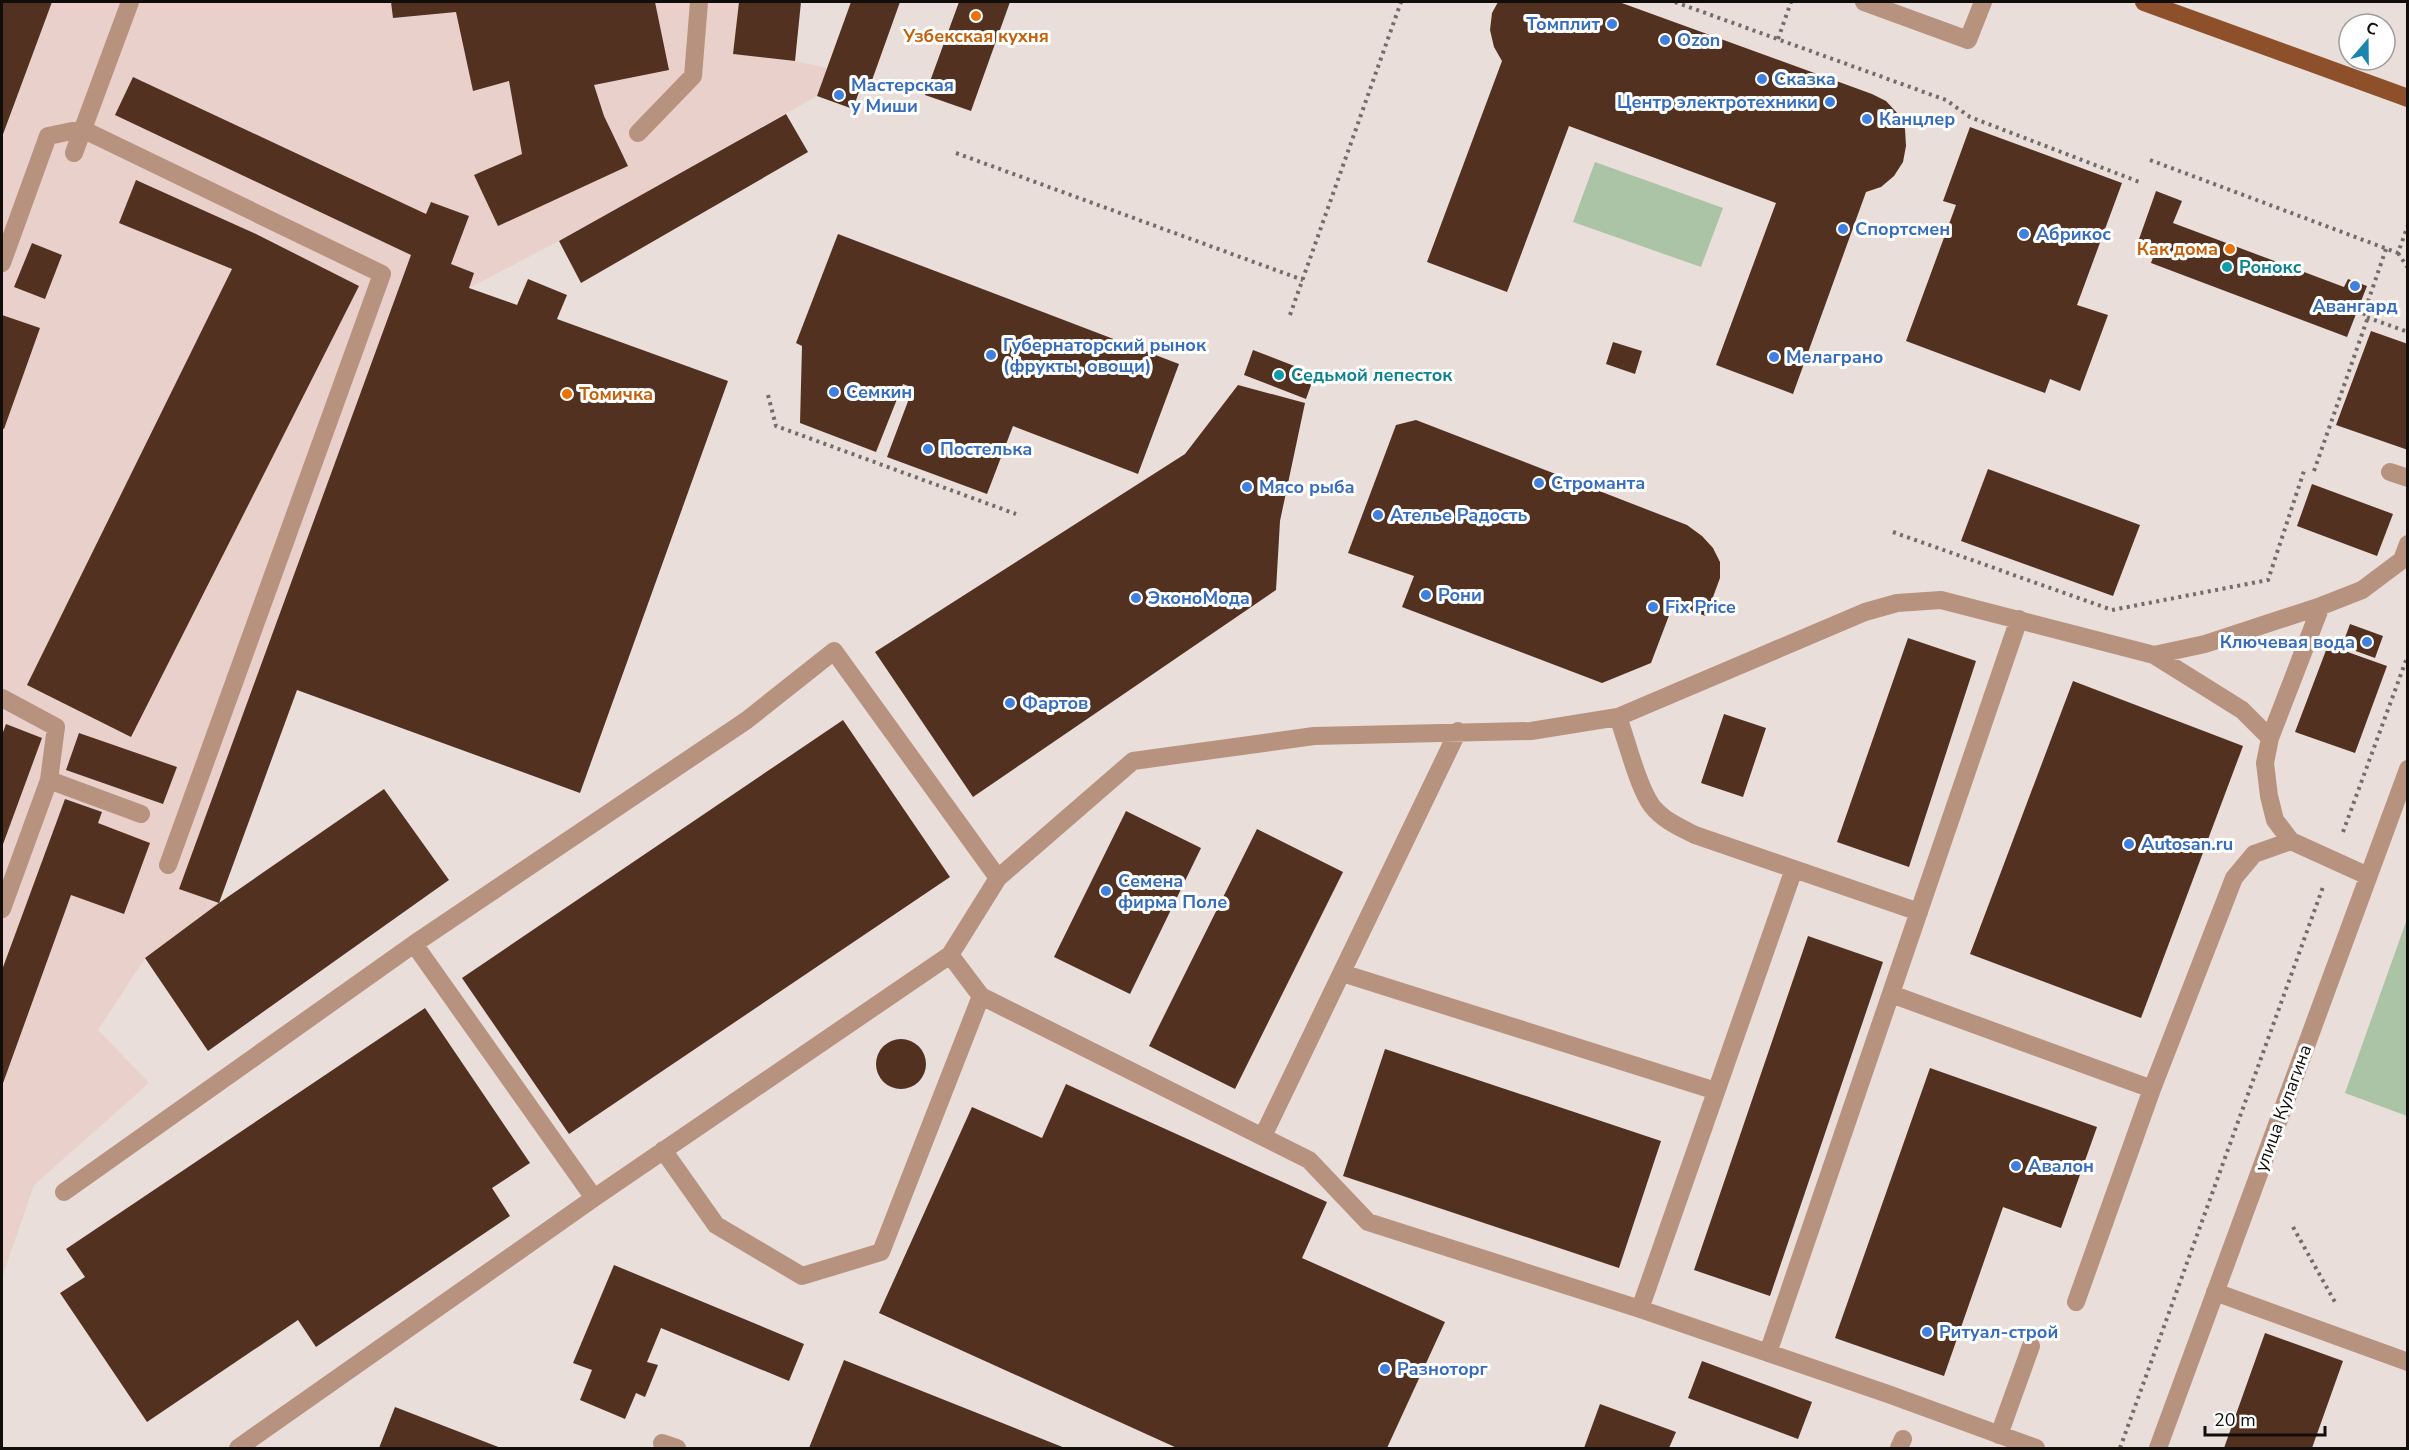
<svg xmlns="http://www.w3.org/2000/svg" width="2409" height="1450" viewBox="0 0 2409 1450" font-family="'Nunito Sans',sans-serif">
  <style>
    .industrial { fill: #ead0ca }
    .green { fill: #aac4a5 }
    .building { fill: #533120 }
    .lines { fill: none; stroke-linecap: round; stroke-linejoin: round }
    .path { stroke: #736c69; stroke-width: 4; stroke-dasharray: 3 4.5; stroke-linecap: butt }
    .minor { stroke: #b7927f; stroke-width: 18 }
    .major { stroke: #8e4f2b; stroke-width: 18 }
    .food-dot { fill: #e8710a; stroke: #fff; stroke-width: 2 }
    .shop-dot { fill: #3f7fe0; stroke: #fff; stroke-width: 2 }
    .culture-dot { fill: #0f9aa8; stroke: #fff; stroke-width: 2 }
    .labels { text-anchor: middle; stroke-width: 6; stroke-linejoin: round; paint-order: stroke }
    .shop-label { font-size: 18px; font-weight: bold; fill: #366cbe; stroke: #fff; text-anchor: start }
    .food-label { font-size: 18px; font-weight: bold; fill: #c56008; stroke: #fff }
    .culture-label { font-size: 18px; font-weight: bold; fill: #0d838f; stroke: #fff; text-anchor: start }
    .street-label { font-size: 18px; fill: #100d0b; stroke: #fff }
  </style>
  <rect width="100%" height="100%" fill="#e9ded9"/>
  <path class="industrial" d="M52 2H739L733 54 795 61 827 68 817 96 559 241 469 288 411 380 219 903 145 958 98 1030 149 1083 34 1185 2 1278V138Z"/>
  <path class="green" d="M1595 162 1723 208 1701 267 1573 222Z
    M2407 919 2408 1116H2407L2345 1093Z"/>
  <path class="building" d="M2 2H52L2 137Z
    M391 2H655L669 70 594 85 604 116 628 166 498 226 474 175 522 154 509 81 473 91 456 12 393 18Z
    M739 2H801L795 61 733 54Z
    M851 2H900L871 83 863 80 853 109 817 96Z
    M959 2H1010L971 111 925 95Z
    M1498 2H1619L1872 94 1886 101 1898 114 1905 129 1906 146 1903 162 1894 176 1881 187 1866 192 1793 394 1716 365 1776 203 1569 126 1507 292 1427 262 1502 61 1494 47 1490 30 1492 13Z
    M133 77 426 214 431 202 469 216 451 264 474 273 469 288 517 305 528 279 567 295 557 319 728 381 580 793 297 690 219 903 384 789 449 880 208 1051 145 958 219 903 179 889 411 255 115 115Z
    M786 114 808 152 581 283 559 241Z
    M1970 127 2122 183 2077 305 2108 315 2080 391 2050 379 2045 393 1906 341 1956 205 1943 201Z
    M136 180 256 234 359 286 131 737 27 685 232 269 119 223Z
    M2156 191 2182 201 2173 223 2344 287 2348 279 2367 286 2347 337 2151 263 2156 249 2138 242Z
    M838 234 1179 364 1138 474 1013 426 987 494 887 457 913 388 903 384 876 452 800 423 802 346 796 343Z
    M32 243 62 255 45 299 14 287Z
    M2 315 40 328 4 429 2 428Z
    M2371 331 2408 344V450L2336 425Z
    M1613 342 1642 351 1635 374 1606 364Z
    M1253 350 1315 374 1306 399 1244 375Z
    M1238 385 1305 403 1280 521 1276 590 973 797 875 652 1185 454Z
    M1416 420 1687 525 1702 536 1713 548 1720 562V578L1706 616 1673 605 1651 663 1602 683 1402 607 1414 576 1348 553 1396 425Z
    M1988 469 2140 525 2113 596 1961 541Z
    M2312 484 2393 514 2377 556 2297 526Z
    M2350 624 2383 636 2375 658 2342 646Z
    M1908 638 1976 661 1909 867 1837 842Z
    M2328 645 2387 666 2355 753 2295 732Z
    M2073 681 2243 746 2141 1018 1970 954Z
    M1724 714 1766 728 1743 797 1701 783Z
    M843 720 950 877 569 1134 462 978Z
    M6 724 42 738 2 847V735Z
    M79 733 177 767 163 804 66 770Z
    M65 799 102 812 98 823 150 843 124 914 71 895 2 1086V970Z
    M1126 811 1201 848 1130 994 1054 957Z
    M1257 829 1343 872 1235 1089 1149 1046Z
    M1808 936 1883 962 1770 1296 1694 1270Z
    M425 1008 530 1163 492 1188 510 1216 316 1347 298 1320 147 1422 60 1293 85 1277 66 1249Z
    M876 1064a25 25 0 1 1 50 0a25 25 0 1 1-50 0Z
    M1385 1049 1661 1141 1619 1268 1343 1176Z
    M1930 1068 2097 1127 2061 1228 2003 1207 1944 1376 1835 1338Z
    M1066 1084 1327 1202 1302 1258 1445 1322 1387 1448H1177L879 1313 972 1107 1042 1138Z
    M614 1265 804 1344 789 1381 661 1328 647 1362 658 1365 645 1397 636 1393 625 1419 580 1400 592 1370 573 1363Z
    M2265 1333 2343 1361 2312 1448H2224Z
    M844 1360 1065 1448H809Z
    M1702 1361 1812 1402 1798 1439 1688 1398Z
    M1600 1404 1676 1432 1669 1448H1584Z
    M395 1407 501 1448H379Z"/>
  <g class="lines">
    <path class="path" d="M1675 2 1946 100 1970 117 2142 183
      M1778 39 1791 2
      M956 153 1303 280
      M2150 160 2398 253 2408 225
      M2386 249 2363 316 2408 332
      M2398 253 2408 268
      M1290 315 1401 2
      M768 395 776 426 1016 514
      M2314 471 2368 317
      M1893 532 2112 610 2268 580 2304 471
      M2343 832 2408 655
      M2293 1227 2336 1304
      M2120 1448 2323 887"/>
    <path class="minor" d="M1864 2 1968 40 1983 2
      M638 133 693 76 699 2
      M74 153 130 2
      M2 263 48 136 82 129 382 274 168 865
      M2390 472 2408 478
      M2154 655 2205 644 2321 606 2362 590 2402 560 2408 544
      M2 698 56 727 49 780 2 909
      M1618 717C1627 741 1638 787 1652 806 1663 820 1679 827 1695 835L1919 912
      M2270 738 2321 606
      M49 780 141 814
      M414 944 594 1198
      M950 955 981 996 1309 1160 1368 1222 1640 1309 1888 1394 2036 1448
      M1342 973 1716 1091
      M1891 994 2152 1089
      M1263 1136 1458 731
      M663 1150 716 1225 802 1276 881 1252 981 996
      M64 1192 414 944 747 720 834 651 998 878
      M2215 1292 2408 1362
      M2076 1302 2152 1089 2234 878 2254 854 2291 841
      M1640 1309 1794 869
      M1768 1353 2019 619
      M1999 1435 2031 1346
      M662 1443 677 1448
      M238 1448 594 1198 950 955 998 878 1133 761 1314 736 1531 731 1618 717 1865 612 1897 603 1941 600 2154 655 2242 710 2270 738 2265 763 2269 796 2275 820 2291 841 2368 876
      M1899 1448 1903 1439
      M2158 1448 2408 769"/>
    <path class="major" d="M2144 2 2408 98"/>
  </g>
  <g class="food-dot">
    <circle cx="976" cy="16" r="6"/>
    <circle cx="2230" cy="249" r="6"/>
    <circle cx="567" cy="394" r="6"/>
  </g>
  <g class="shop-dot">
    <circle cx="1612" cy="24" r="6"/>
    <circle cx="1665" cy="40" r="6"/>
    <circle cx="1762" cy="79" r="6"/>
    <circle cx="839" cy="95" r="6"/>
    <circle cx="1830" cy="102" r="6"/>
    <circle cx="1867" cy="119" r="6"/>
    <circle cx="1843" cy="229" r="6"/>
    <circle cx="2024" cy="234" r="6"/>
    <circle cx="2355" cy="286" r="6"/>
    <circle cx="991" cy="355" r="6"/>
    <circle cx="1774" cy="357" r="6"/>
    <circle cx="834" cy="392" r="6"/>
    <circle cx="928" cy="449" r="6"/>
    <circle cx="1539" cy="483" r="6"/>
    <circle cx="1247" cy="487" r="6"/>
    <circle cx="1378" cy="515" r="6"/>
    <circle cx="1426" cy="595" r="6"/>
    <circle cx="1136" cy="598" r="6"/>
    <circle cx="1653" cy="607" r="6"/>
    <circle cx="2367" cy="642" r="6"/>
    <circle cx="1010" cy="703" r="6"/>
    <circle cx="2129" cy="844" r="6"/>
    <circle cx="1106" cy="891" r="6"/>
    <circle cx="2016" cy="1166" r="6"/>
    <circle cx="1927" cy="1332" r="6"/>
    <circle cx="1385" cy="1369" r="6"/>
  </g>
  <g class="culture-dot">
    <circle cx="2227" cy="267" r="6"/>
    <circle cx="1279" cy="375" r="6"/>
  </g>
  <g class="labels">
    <g class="shop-label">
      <text x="1600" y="30" text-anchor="end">Томплит</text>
      <text x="1677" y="46">Ozon</text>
      <text x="1774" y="85">Сказка</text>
      <text x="851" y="91">Мастерская<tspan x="851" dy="21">у Миши</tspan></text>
      <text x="1818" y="108" text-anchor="end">Центр электротехники</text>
      <text x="1879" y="125">Канцлер</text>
      <text x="1855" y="235">Спортсмен</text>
      <text x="2036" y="240">Абрикос</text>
      <text x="2355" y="312" text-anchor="middle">Авангард</text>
      <text x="1003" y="351">Губернаторский рынок<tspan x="1003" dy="21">(фрукты, овощи)</tspan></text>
      <text x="1786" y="363">Мелаграно</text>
      <text x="846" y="398">Семкин</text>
      <text x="940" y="455">Постелька</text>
      <text x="1551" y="489">Строманта</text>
      <text x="1259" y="493">Мясо рыба</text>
      <text x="1390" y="521">Ателье Радость</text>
      <text x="1438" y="601">Рони</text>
      <text x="1148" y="604">ЭконоМода</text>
      <text x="1665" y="613">Fix Price</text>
      <text x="2355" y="648" text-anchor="end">Ключевая вода</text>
      <text x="1022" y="709">Фартов</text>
      <text x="2141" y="850">Autosan.ru</text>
      <text x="1118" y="887">Семена<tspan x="1118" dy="21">фирма Поле</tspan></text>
      <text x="2028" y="1172">Авалон</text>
      <text x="1939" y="1338">Ритуал-строй</text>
      <text x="1397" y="1375">Разноторг</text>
    </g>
    <g class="food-label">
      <text x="976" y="42">Узбекская кухня</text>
      <text x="2218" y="255" text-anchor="end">Как дома</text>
      <text x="579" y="400" text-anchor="start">Томичка</text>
    </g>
    <g class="culture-label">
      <text x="2239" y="273">Ронокс</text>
      <text x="1291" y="381">Седьмой лепесток</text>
    </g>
    <g class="street-label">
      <text transform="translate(2283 1108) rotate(-70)" y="6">улица Кулагина</text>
    </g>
  </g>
  <rect width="2409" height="1450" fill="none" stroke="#100d0b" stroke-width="6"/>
  <g transform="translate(2367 42) rotate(20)"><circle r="28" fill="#ffffff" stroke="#9f9e9d" stroke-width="1.5"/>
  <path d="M0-4.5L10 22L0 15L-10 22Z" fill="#1a86ad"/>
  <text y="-9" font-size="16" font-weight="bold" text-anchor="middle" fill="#100d0b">С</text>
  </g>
  <path d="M2205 1426v9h120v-9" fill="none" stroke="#100d0b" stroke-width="3"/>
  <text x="2214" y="1426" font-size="18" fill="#100d0b" stroke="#ffffff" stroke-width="4.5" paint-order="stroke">20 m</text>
</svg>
